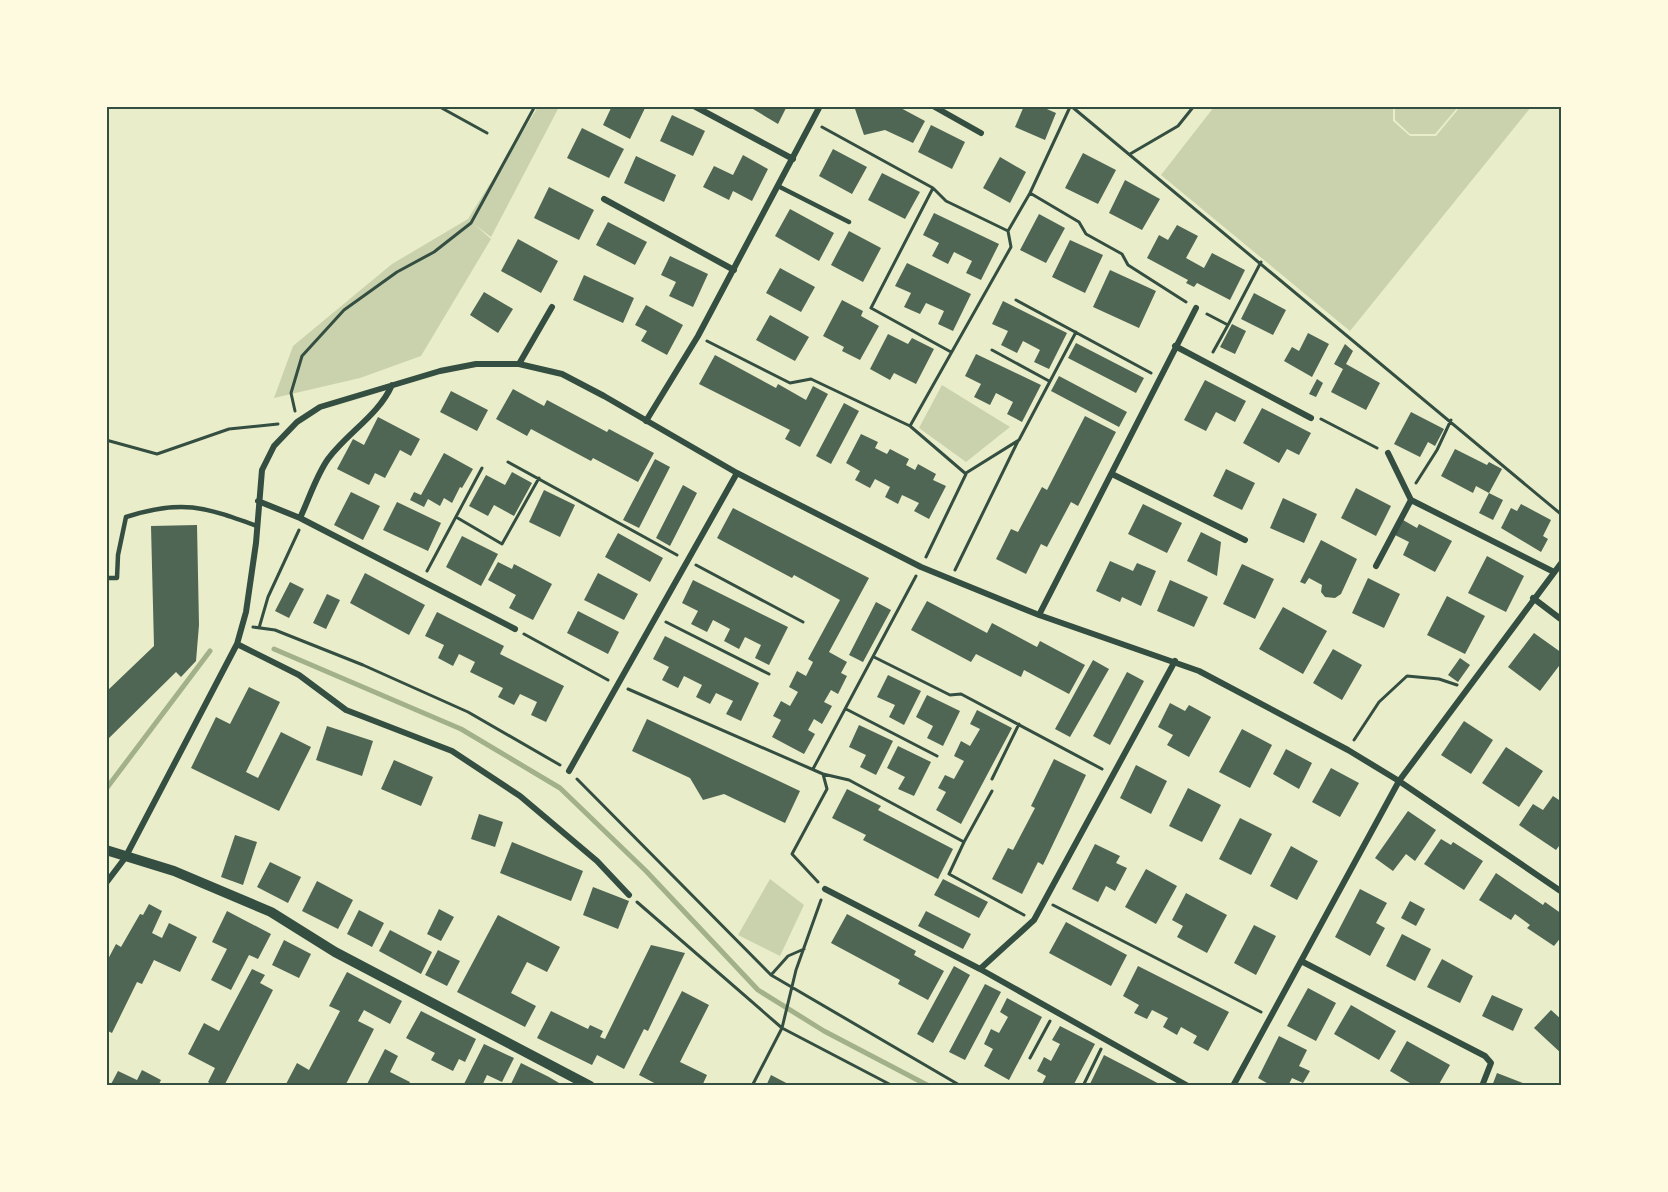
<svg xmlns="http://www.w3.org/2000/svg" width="1668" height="1192" viewBox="0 0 1668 1192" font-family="'Zilla Slab',serif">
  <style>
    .green { fill: #cad2ad }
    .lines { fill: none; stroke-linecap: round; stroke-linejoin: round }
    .stream { stroke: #a3b18a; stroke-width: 5 }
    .building { fill: #4f6655 }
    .path { stroke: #344e41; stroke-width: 3 }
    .service { stroke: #344e41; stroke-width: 4.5 }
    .minor { stroke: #344e41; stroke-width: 6 }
    .tertiary { stroke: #344e41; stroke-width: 10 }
    .neatline { fill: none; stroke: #344e41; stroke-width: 2 }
  </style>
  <rect width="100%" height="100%" fill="#e9edc9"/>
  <path class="green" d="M538 107H559L491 237 474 224 491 239 421 356 360 378 274 398 293 346 392 264 468 219Z
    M1214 107H1393V121L1410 136H1436L1460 107H1531L1350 331 1161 175Z
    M1395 107V106L1458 107 1435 134H1410L1395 120Z
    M942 385 1010 427 966 462 919 428Z
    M770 879 804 905 780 956 738 935Z"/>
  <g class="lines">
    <path class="stream" d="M274 649 461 729 560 788 646 871 758 990 824 1031 929 1086
      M106 789 210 651"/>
  </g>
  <path class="building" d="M612 106H646L630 139 603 125Z
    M748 106H787L778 124Z
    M854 106H897L925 121 913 143 885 130 864 135Z
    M1024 106H1040L1056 113 1045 140 1015 127Z
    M672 115 705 131 693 156 660 141Z
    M931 125 965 142 952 169 918 152Z
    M582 128 624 149 609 178 567 158Z
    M833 149 867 167 852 194 819 176Z
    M1083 153 1116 170 1098 204 1065 188Z
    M743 155 768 169 752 201 733 191 729 200 703 187 714 166 733 175Z
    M636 156 676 175 664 202 624 183Z
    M1000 157 1026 172 1010 203 983 188Z
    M882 173 920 192 905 219 868 200Z
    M1125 180 1160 199 1142 230 1109 213Z
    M549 187 594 210 579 240 534 218Z
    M790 209 834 233 819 261 775 236Z
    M934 213 999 244 981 280 966 273 972 261 954 252 948 264 932 256 939 243 923 235Z
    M1039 214 1065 228 1046 263 1020 250Z
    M608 222 647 242 635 265 596 245Z
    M1177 225 1198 236 1186 258 1204 268 1212 253 1245 270 1230 300 1197 283 1194 287 1186 283 1188 280 1147 258 1159 235 1168 240Z
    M849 231 881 248 863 282 831 265Z
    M518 239 558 261 541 293 501 271Z
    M1070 240 1103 255 1085 293 1052 277Z
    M670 256 708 274 693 307 669 296 676 282 661 275Z
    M907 263 971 294 953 331 938 324 944 311 926 303 920 314 904 307 911 293 895 286Z
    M780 268 815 287 801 312 766 293Z
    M1110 270 1156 291 1139 328 1093 307Z
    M584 275 634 298 623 323 573 300Z
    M484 292 513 309 498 333 470 315Z
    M1254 293 1286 310 1273 335 1241 319Z
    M842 300 863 311 861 316 879 326 860 360 842 351 844 347 823 336Z
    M1003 301 1067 333 1049 369 1034 362 1040 350 1023 341 1017 353 1001 345 1008 331 992 324Z
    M646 305 683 325 667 355 641 341 647 331 635 325Z
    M770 315 809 337 795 361 756 340Z
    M1232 324 1246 331 1235 354 1220 347Z
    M1308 333 1329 344 1312 377 1284 361 1292 347 1299 351Z
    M888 334 908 344 912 338 934 349 916 384 894 373 890 380 870 369Z
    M1076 343 1144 378 1136 393 1068 358Z
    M1345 344 1353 351 1346 364 1380 383 1366 410 1331 392 1343 369 1334 364Z
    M976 354 1041 385 1022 422 1007 414 1013 402 996 393 990 405 974 397 981 384 965 376Z
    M715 355 776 388 778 384 806 400 813 386 828 394 800 447 785 439 790 430 699 384Z
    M1059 376 1127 412 1119 427 1051 391Z
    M1317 379 1323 383 1316 397 1309 394Z
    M1205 380 1246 401 1235 422 1216 412 1206 431 1184 420Z
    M513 389 544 406 547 400 607 432 609 429 654 453 638 482 593 458 591 461 531 429 527 436 496 419Z
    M451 391 488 410 477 431 440 412Z
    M844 403 859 411 831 464 816 456Z
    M1262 408 1311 433 1299 455 1287 449 1279 463 1243 443Z
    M1411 412 1444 429 1435 446 1428 442 1420 457 1394 444Z
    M1085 416 1116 432 1078 506 1071 502 1047 547 1041 544 1026 574 996 559 1011 529 1018 532 1042 487 1047 490Z
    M378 417 420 439 411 456 400 450 385 478 375 473 369 485 337 469 353 439 364 445Z
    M861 434 878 442 875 448 887 454 890 449 909 459 906 465 915 470 918 464 936 474 933 480 946 486 929 519 914 511 919 503 902 495 898 504 885 497 890 487 875 479 870 488 855 480 860 471 846 463Z
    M1455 449 1487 465 1489 462 1502 469 1489 493 1476 486 1473 493 1441 476Z
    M444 453 473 469 462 488 460 487 452 503 444 498 440 506 428 499 424 507 410 500 414 492 421 495Z
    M655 459 670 467 639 528 623 520Z
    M1226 469 1255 483 1242 510 1213 496Z
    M512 472 532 483 514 516 494 505 488 516 469 506 486 475 505 485Z
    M683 485 697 493 670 546 656 538Z
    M1356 488 1391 506 1376 536 1341 518Z
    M544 490 575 505 560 537 529 522Z
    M351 492 380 506 363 540 334 525Z
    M1489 493 1503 500 1493 520 1479 513Z
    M1283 498 1317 514 1304 543 1270 528Z
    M397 502 441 523 428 551 383 530Z
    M1143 504 1182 523 1167 553 1128 534Z
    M1521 504 1551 520 1543 536 1548 539 1541 552 1501 528 1511 508 1517 511Z
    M733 508 869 578 829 652 847 662 841 673 847 676 838 694 831 690 824 702 832 706 822 724 814 719 808 730 815 734 804 754 772 737 781 720 773 716 781 701 790 706 798 692 789 687 797 671 806 676 813 662 808 659 840 600 794 575 792 578 717 538Z
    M1403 520 1417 528 1419 524 1452 541 1435 572 1403 555 1409 542 1395 535Z
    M197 525 199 625 196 661 181 677 176 672 106 741V692L154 646 151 526Z
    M1201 532 1221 542 1217 576 1187 561Z
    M618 533 663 558 650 582 605 557Z
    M462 536 498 554 481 586 446 567Z
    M1321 540 1357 559 1341 594 1335 598 1325 597 1321 592 1322 585 1309 578 1305 584 1300 582Z
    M1487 556 1524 576 1506 612 1468 593Z
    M1110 561 1133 571 1137 563 1156 571 1141 606 1122 597 1120 602 1096 591Z
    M498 562 512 569 514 564 552 584 533 620 509 608 516 595 488 580Z
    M1242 564 1274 579 1255 619 1223 604Z
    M365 573 425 605 409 635 350 603Z
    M598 573 638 594 624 620 584 600Z
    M1368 578 1400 594 1384 628 1352 613Z
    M693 580 788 627 769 665 755 658 761 645 745 637 739 649 724 641 730 629 713 620 707 632 691 624 698 611 682 603Z
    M1170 580 1208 597 1194 627 1157 611Z
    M290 582 304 589 289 618 275 611Z
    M327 594 340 600 326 629 313 623Z
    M1447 596 1485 616 1465 654 1427 635Z
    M927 601 987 633 992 623 1037 647 1040 641 1085 665 1069 694 1024 670 1021 677 976 654 971 662 911 630Z
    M876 602 891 610 863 662 849 655Z
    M1283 607 1327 631 1303 674 1259 649Z
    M578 611 619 632 608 654 567 633Z
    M437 612 504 646 500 654 564 686 546 722 531 715 537 702 520 694 514 705 498 697 503 688 470 672 475 662 459 654 453 666 438 658 444 645 425 636Z
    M1534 633 1562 653V662L1540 691 1508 667Z
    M665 636 759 683 741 721 726 714 733 701 716 693 710 704 696 697 702 685 684 676 678 688 662 680 669 667 653 659Z
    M1333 649 1362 665 1342 700 1313 683Z
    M1460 658 1470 665 1458 682 1448 675Z
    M1093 660 1109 669 1070 737 1055 729Z
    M1127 672 1144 681 1110 745 1093 736Z
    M888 675 921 691 904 725 889 717 895 705 877 697Z
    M249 687 280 702 246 772 258 778 281 732 311 747 279 811 191 768 216 717 230 724Z
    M927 695 960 711 943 746 927 738 933 726 916 717Z
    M1170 703 1185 711 1189 705 1211 717 1189 757 1167 745 1173 735 1158 727Z
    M977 710 1012 728 961 824 936 810 946 792 938 788 945 775 954 779 964 761 954 756 961 741 970 746 980 729 970 724Z
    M647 719 800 791 785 823 724 794 703 800 690 778 632 751Z
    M1464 721 1493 740 1471 774 1441 755Z
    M859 725 893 741 876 775 860 767 866 755 849 747Z
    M327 726 373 741 362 776 316 760Z
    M1242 729 1272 745 1250 788 1219 772Z
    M898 746 931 762 914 796 898 789 905 777 887 768Z
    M1506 747 1543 771 1519 807 1482 783Z
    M1286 749 1312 763 1299 789 1273 774Z
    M1054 759 1086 775 1043 865 1038 862 1022 894 992 879 1008 848 1013 850 1035 808 1031 806Z
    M394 760 433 777 421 806 381 789Z
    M1136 765 1167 781 1151 814 1120 798Z
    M1331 768 1359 783 1340 817 1312 802Z
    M1188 788 1221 805 1202 842 1169 826Z
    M847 789 881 806 878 810 953 849 938 879 863 840 866 835 832 818Z
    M1553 796 1562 802V842L1556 850 1519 825 1533 804 1543 810Z
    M1408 811 1436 830 1415 861 1406 854 1393 871 1375 858Z
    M479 814 503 822 495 847 471 839Z
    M1240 818 1272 834 1251 875 1219 859Z
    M235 835 257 842 243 885 221 877Z
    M1441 839 1451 845 1453 842 1483 861 1464 890 1424 864Z
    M512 842 583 871 571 901 500 873Z
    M1095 844 1120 856 1116 863 1127 868 1115 891 1106 886 1098 902 1072 889Z
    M1291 846 1318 861 1297 900 1270 886Z
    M270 862 301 877 288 903 257 887Z
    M1146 869 1177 886 1156 924 1125 907Z
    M1496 873 1543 905 1545 902 1562 914V936L1554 946 1527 928 1530 925 1515 914 1511 920 1479 900Z
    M943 879 988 902 979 918 934 895Z
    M317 881 353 900 338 929 302 911Z
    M593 887 629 901 618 929 583 915Z
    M1360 889 1387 903 1376 923 1385 928 1370 956 1335 937Z
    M1186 893 1227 915 1207 953 1177 937 1183 926 1172 920Z
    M1410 901 1425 909 1416 926 1401 918Z
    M149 904 162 911 152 933 162 938 169 923 197 937 180 972 154 960 142 984 137 982 112 1033 106 1030V963L116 944 121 947 140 914 143 915Z
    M439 909 454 917 441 941 427 934Z
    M359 910 384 923 372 947 347 934Z
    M227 911 271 934 258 959 249 955 231 990 211 980 227 949 212 942Z
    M926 911 971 934 963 949 918 926Z
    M847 914 916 951 914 955 944 971 928 1000 898 984 900 980 831 943Z
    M498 915 560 947 547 972 527 962 511 993 536 1006 525 1027 457 992Z
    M1066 922 1127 955 1111 986 1049 953Z
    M1254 925 1276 936 1256 975 1234 963Z
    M390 930 432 952 421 974 379 951Z
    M1402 934 1431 949 1415 981 1386 966Z
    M284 940 311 954 299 978 272 965Z
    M651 945 685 953 648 1031 644 1029 624 1069 597 1055 592 1065 537 1038 551 1011 588 1029 590 1025 603 1031 600 1037 605 1039Z
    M438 950 460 961 447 986 425 975Z
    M1442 959 1473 976 1460 1003 1427 987Z
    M954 966 970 975 933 1043 917 1034Z
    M1138 966 1229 1012 1208 1051 1193 1043 1197 1036 1181 1027 1177 1035 1163 1027 1168 1018 1152 1010 1147 1019 1134 1013 1139 1005 1123 996Z
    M252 969 265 975 260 983 273 990 224 1086H214L208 1082 215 1068 188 1054 204 1023 219 1031Z
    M347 972 402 1001 390 1024 364 1010 358 1021 374 1029 345 1086 325 1083 323 1086H285L297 1063 309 1070 340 1011 329 1006Z
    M985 984 1001 992 965 1060 949 1052Z
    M1308 988 1336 1003 1316 1041 1287 1026Z
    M682 991 709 1005 680 1062 707 1075 702 1086H660L639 1075Z
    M1492 995 1523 1009 1513 1031 1482 1016Z
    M1007 998 1042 1017 1009 1080 984 1066 993 1049 984 1044 991 1029 999 1033 1008 1017 1000 1012Z
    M1351 1005 1396 1031 1379 1060 1334 1034Z
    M1551 1010 1562 1020V1054L1534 1028Z
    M421 1011 476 1039 465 1062 459 1059 453 1071 431 1060 435 1053 406 1038Z
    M1060 1026 1095 1044 1073 1086H1041L1046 1076 1037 1071 1044 1057 1051 1061 1060 1044 1052 1040Z
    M1279 1036 1307 1050 1299 1066 1310 1071 1303 1083 1292 1078 1288 1086H1272L1258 1078Z
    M1407 1041 1450 1065 1438 1086H1415L1390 1071Z
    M484 1044 514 1058 502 1082 487 1075 482 1086H463Z
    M385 1049 398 1056 390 1072 410 1082 408 1086H366Z
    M1104 1055 1133 1070 1163 1086H1089Z
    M521 1063 549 1077 564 1086H510Z
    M142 1070 161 1080 158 1086H110L118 1071 137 1080Z
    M1497 1073 1528 1085V1086H1492Z
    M771 1075 792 1086H766Z"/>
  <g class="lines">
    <path class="path" d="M438 106 487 133
      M1071 106 1562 515
      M822 127 933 188 946 201 1008 231
      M1130 154 1178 126 1194 106
      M933 188 871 308 951 352
      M1030 193 1079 222 1086 234 1122 254 1128 265 1186 302
      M1016 300 1151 373
      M1207 314 1228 325 1261 262
      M707 341 790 383 811 379 910 426 966 474 926 557
      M992 350 1049 381
      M1213 352 1228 325
      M295 411 291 393 302 356 344 310 397 272 434 252 471 223 535 106
      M1321 419 1377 448
      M910 426 1011 247 1008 231 1030 193 1070 107
      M106 440 157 454 229 429 278 424
      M508 462 677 555
      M966 473 1019 440 1076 332
      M1416 483 1437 450 1451 420
      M456 517 502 544 539 478
      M696 565 803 622
      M955 570 1018 441
      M427 571 482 468
      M666 622 769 674
      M253 627 275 630 363 665 468 712 560 765
      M259 628 268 597 299 530
      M524 634 608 680
      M874 657 950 695 961 694 1102 769
      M628 689 823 774 849 780 964 842 949 874 1024 915
      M846 709 937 756
      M1354 740 1379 702 1407 676 1439 679 1457 685
      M813 769 916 576
      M577 779 771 975 961 1086
      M992 779 1019 724
      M964 842 992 791
      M818 882 792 854 827 789 823 774
      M637 902 782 1028 893 1086
      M1053 905 1261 1012
      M771 975 788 956 804 949
      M1030 1058 1050 1021
      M752 1086 782 1028 796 970 821 900
      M1083 1086 1101 1049"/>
    <path class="service" d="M778 186 849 222
      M106 578H117L118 555 126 517C182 499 204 507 257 526"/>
    <path class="minor" d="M694 106 793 159
      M933 106 981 133
      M604 199 734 270
      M1175 346 1311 418
      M519 364 552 307
      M646 421 698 336 820 106
      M1388 453 1411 500 1554 572
      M1112 474 1245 540
      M258 501 300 518 515 629
      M300 518C309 499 316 476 328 459 348 432 378 416 392 385
      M1376 566 1411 500
      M1533 598 1562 620
      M1039 615 1196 308
      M237 644 299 675 346 710 452 751 520 796 597 861 629 895
      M569 771 737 473
      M106 883 125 858 237 644 246 612 256 543 262 470 274 446 297 422 320 407 440 371 476 364H519L562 374 604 396 737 473 921 567 1039 615 1199 671 1348 750 1399 781 1562 892
      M825 889 980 969 1188 1086
      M1301 961 1485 1056 1491 1063 1482 1086
      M980 969 1034 920 1175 661
      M1233 1086 1399 781 1562 562"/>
    <path class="tertiary" d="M106 850 174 871 271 912 335 952 590 1086"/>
  </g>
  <rect width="1668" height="1192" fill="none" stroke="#fefae0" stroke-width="216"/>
  <rect x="108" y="108" width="1452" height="976" class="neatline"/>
</svg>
